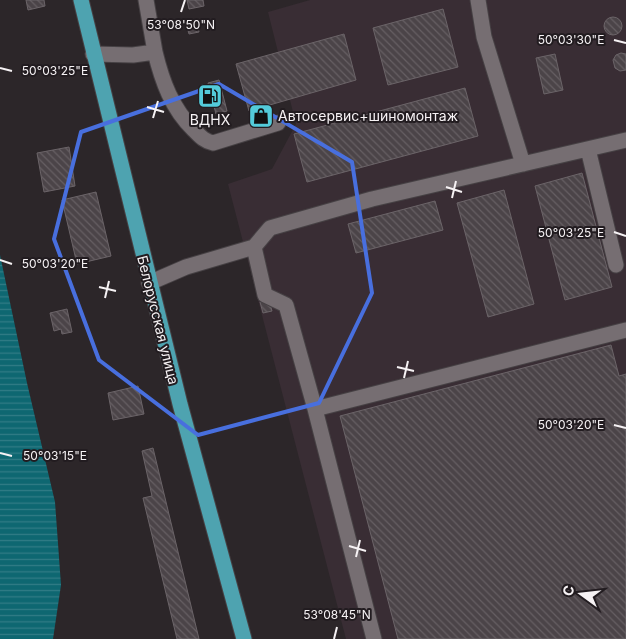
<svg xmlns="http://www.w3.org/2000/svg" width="626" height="639" viewBox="0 0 626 639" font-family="Inter,sans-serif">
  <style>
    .built { fill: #392d34 }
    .water { fill: url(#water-rules) }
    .building { fill: url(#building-back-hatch); stroke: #6b6468 }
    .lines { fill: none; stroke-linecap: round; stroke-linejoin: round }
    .minor-casing { stroke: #464144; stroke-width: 17 }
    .major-casing { stroke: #464144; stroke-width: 17 }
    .minor { stroke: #766e72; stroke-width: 15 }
    .major { stroke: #4ea3b0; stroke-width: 15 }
    .marked { fill: none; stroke: #486fde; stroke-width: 4; stroke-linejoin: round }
    .ticks { fill: none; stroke: #f6f2f4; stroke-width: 2 }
    .labels { text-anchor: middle; stroke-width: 4; stroke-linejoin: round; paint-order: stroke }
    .poi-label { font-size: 14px; fill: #f6f2f4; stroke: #221c20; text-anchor: start }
    .street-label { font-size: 14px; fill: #f6f2f4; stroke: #221c20 }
    .ticks-label { font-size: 12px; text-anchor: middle; fill: #f6f2f4; stroke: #221c20; stroke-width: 4; stroke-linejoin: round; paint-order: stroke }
  </style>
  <defs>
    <pattern id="water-rules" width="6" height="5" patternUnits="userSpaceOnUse" patternTransform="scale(1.25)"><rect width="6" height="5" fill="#0e6771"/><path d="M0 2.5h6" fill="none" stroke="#327d86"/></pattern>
    <pattern id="building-back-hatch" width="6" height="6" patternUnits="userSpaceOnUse" patternTransform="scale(1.25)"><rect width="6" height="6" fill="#4b4448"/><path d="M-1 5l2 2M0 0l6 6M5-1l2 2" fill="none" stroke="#665f63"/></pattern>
  </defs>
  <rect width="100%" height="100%" fill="#2c2629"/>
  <path class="built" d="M310 0H626V639H346L228 184 272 169 296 124 268 12Z"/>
  <path class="water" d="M0 255 27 383 55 502 61 585 53 639H0Z"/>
  <path class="building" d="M26 0H44L45 6 28 10Z
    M187 0H203L204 6 189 9Z
    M443 9 458 67 388 85 373 28Z
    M604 26a9 9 0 1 1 18 0a9 9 0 1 1-18 0Z
    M196 20 199 32 189 34 186 23Z
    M344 34 356 80 249 111 236 64Z
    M621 53 626 54V70L620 71 615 68 613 60 616 55Z
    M555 54 563 90 544 94 536 58Z
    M219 80 227 111 216 114 208 83Z
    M465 88 478 136 307 182 294 134Z
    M69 147 75 186 44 192 37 153Z
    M582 173 612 287 565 300 535 186Z
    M504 190 534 304 488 317 457 203Z
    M96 192 111 256 77 264 62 200Z
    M435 201 443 230 356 253 348 224Z
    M269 300 272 311 263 313 260 302Z
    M67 309 72 332 62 334 61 329 54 331 50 313Z
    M611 345 619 376 626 374V639H398L340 416Z
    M138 386 144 414 113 420 108 393Z
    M153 448 199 639H177L143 498 152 496 142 451Z"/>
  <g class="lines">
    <defs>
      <path id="minor" d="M146 0 155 52
        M478 0 484 37 523 164
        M93 54 133 55 155 52C162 81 172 109 194 130 200 136 204 141 213 143L278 123
        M588 149 616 265
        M149 283 186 267 254 247
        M315 409 626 330
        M374 639 315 409 286 305 265 295 254 247 270 228 372 199 626 140"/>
      <path id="major" d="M81 0 180 404 244 639"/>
    </defs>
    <use href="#minor" class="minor-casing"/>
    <use href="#major" class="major-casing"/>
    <use href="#minor" class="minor"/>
    <use href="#major" class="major"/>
  </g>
  <path class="marked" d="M219 84 352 162 372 293 319 403 198 435 99 360 54 239 81 132Z"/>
  <path class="ticks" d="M181 12 185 0M614 40 626 43M0 68 12 71M147 107 164 112M153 118 158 101M446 187 462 192M452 198 456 181M614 232 626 236M0 260 12 264M99 287 116 291M105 298 109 281M397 367 414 371M404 378 408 361M614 425 626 428M0 453 12 456M349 546 366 551M356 557 360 540M334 639 337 627"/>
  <defs>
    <symbol id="fuel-square" viewBox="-11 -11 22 22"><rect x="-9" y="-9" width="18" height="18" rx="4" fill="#53cbda" stroke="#221c20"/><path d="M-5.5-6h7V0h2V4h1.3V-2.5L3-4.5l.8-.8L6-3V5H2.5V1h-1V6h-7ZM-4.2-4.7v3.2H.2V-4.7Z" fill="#111"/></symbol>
    <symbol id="shop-square" viewBox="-11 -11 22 22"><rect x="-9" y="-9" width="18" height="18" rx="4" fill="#53cbda" stroke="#221c20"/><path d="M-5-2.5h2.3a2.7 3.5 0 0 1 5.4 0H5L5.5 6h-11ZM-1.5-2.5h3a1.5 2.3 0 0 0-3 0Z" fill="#111"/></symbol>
  </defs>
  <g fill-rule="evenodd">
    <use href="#fuel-square" x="196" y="82" width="28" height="28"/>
    <use href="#shop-square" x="247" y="102" width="28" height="28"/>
  </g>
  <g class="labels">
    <g class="poi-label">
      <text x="278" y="121">Автосервис+шиномонтаж</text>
      <text x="210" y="125" text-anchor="middle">ВДНХ</text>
    </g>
    <g class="street-label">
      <text transform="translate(158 320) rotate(76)" y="5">Белорусская улица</text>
    </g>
  </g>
  <g class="ticks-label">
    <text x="181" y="29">53°08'50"N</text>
    <text x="571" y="44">50°03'30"E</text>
    <text x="55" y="75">50°03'25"E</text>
    <text x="571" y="237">50°03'25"E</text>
    <text x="55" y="268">50°03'20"E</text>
    <text x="571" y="429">50°03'20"E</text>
    <text x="55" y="460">50°03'15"E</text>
    <text x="337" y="619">53°08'45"N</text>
  </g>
  <g transform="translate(581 594) rotate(285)" stroke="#221c20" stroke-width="4" paint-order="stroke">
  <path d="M0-4L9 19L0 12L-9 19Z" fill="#f6f2f4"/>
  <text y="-8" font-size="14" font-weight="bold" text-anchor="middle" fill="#f6f2f4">С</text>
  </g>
</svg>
